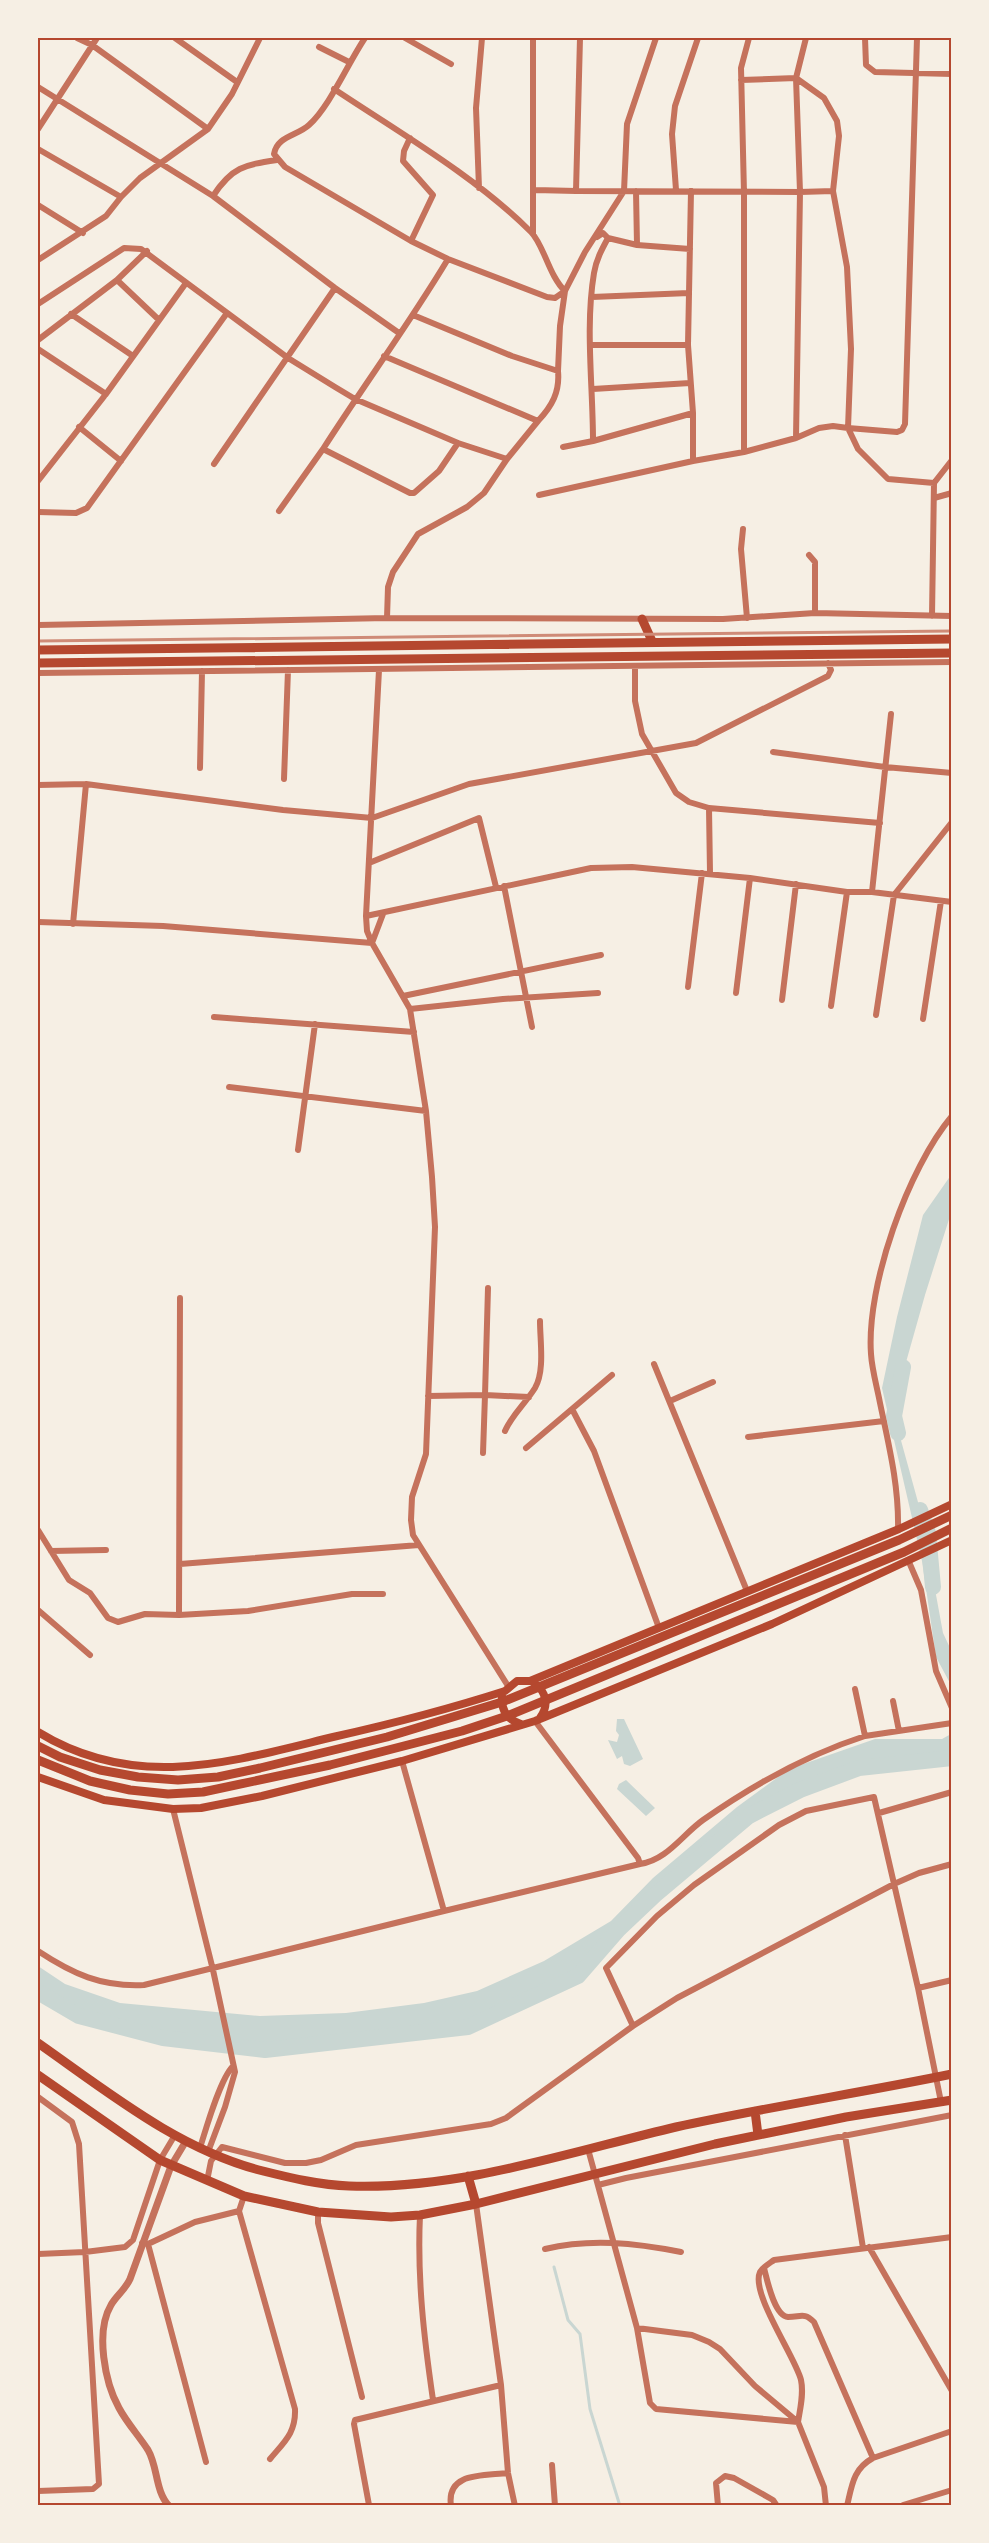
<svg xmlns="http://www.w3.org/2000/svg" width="989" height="2543" viewBox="0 0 989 2543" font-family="Roboto,sans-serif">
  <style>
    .water { fill: #c9d6d2 }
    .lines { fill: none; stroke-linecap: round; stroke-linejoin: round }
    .stream { stroke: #c9d6d2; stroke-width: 3 }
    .river { stroke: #c9d6d2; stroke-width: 16 }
    .minor { stroke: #c5725c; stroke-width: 6 }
    .tertiary { stroke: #c5725c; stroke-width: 7 }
    .secondary { stroke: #b5482f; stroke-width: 8 }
    .primary { stroke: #b5482f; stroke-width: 9 }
    .trunk { stroke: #b5482f; stroke-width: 9 }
    .rail { stroke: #cf8b77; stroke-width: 3 }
    .neatline { fill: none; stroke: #b5482f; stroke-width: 2 }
  </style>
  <rect width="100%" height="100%" fill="#f6efe4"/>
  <path class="water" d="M951 1175V1213L925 1295 899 1387 894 1415 921 1513 943 1633 951 1650V1685L936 1657 922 1561 882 1388 897 1317 923 1215Z
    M617 1719H624L643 1759 630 1766 624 1764 622 1756 617 1759 608 1740 617 1742 619 1735 616 1731Z
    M951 1734V1758L859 1768 800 1790 749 1816 655 1895 618 1930 578 1976 468 2027 265 2050 163 2038 79 2016 38 1992V1966L65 1984 120 2003 260 2016 346 2013 424 2003 477 1991 544 1961 611 1921 653 1878 737 1807 789 1769 875 1739H942Z
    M626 1780 655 1808 646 1816 617 1789 619 1784Z"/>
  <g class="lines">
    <path class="stream" d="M554 2267 568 2320 580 2334 590 2409 620 2506"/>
    <path class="river" d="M898 1433 894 1416 903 1367
      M920 1510 928 1533 933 1587
      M38 1992 79 2016 163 2038 265 2050 468 2027 578 1976 618 1930 655 1895 749 1816 800 1790 859 1768 952 1758"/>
    <path class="minor" d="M77 38 92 45 208 129
      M175 38 237 82
      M405 38 451 64
      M580 38 576 191 800 192 833 191
      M865 38 866 65 875 72 952 74
      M319 47 349 62
      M741 80 796 78 824 98 837 121 839 136 833 191 847 267 851 349 848 428 897 432 902 430 905 424 917 38
      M38 87 213 196 335 288 399 333
      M334 89C400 133 475 176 531 232 544 245 549 276 565 291L555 298 547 297 448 259 411 241 285 167 274 154C277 136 297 136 309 125 330 106 348 63 365 38
      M38 129 97 38
      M410 138 404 151 403 161 433 195 411 241
      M38 149 121 197
      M479 188 476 108 482 38
      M535 190 576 191
      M676 190 672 134 675 106 698 38
      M636 191 637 245 690 249
      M691 191 688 345 693 413V461
      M213 196C232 167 244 165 277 160
      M38 205 83 233
      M533 234V38
      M597 237 603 233 608 238 637 245
      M448 259C409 324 364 385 323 449L410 493H414L439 471 458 443
      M38 260 106 216 121 197 140 178 208 129 232 94 260 38
      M117 280 158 319
      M592 297 689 293
      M38 304 124 248 141 249 288 358 335 387 355 399 458 443 507 459
      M71 314 133 356
      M413 315 512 356 558 371C560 392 552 406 538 421
      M38 340 117 280 147 251
      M591 345H688
      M38 349 106 394
      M384 356 538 421 507 459 484 493 467 507 418 534 393 572 388 587 387 618
      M558 371 560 326 565 291 585 252 624 191 627 124 656 38
      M593 389 690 383
      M79 427 121 461
      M796 438 800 192 796 78 806 38
      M593 441C593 386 585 327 594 273 596 260 602 249 608 238
      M563 447 593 441 693 413
      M744 452V193L741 68 749 38
      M214 464 335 288
      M38 481 106 394 186 283
      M934 483 952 460
      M539 495 693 461 744 452 796 438 819 428 833 426 848 428 858 449 888 479 934 483 932 616
      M934 498 952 493
      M279 511 323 449
      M38 512 76 513 87 508 227 313
      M743 529 741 549 747 618
      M809 555 815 562V613
      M38 625 387 618 723 619 815 613 952 616
      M635 666V701L642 734 676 793 689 802 709 808 710 873
      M379 670 366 916 367 931 372 943 410 1009 426 1111 432 1177 435 1227 426 1454 412 1497 411 1520 413 1535 508 1686
      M38 673 952 662
      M773 752 885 767 952 773
      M200 768 202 671
      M284 779 288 670
      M38 785 86 784 283 810 372 818 469 784 696 743 828 676 831 670 828 663
      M709 808 880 823
      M369 863 479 818 496 887
      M504 886 532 1027
      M872 892 891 714
      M366 916 591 868 632 867 750 878 847 892H872L952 902
      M38 922 163 926 372 943 383 914
      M73 924 86 784
      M688 987 702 873
      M736 993 750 878
      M403 996 601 955
      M782 1000 796 884
      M831 1006 847 892
      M410 1009 503 999 598 993
      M876 1015 894 895 952 822
      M214 1017 414 1032
      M923 1019 941 901
      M229 1087 426 1111
      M298 1150 315 1024
      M654 1364 747 1591
      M428 1396 485 1395 488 1288
      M670 1401 713 1382
      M572 1409 612 1375
      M505 1431C512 1415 525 1404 535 1388 545 1371 540 1341 540 1321
      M748 1437 884 1421
      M526 1448 572 1409 594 1451 659 1628
      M483 1453 485 1395 529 1397
      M898 1529C899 1486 889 1446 880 1403 877 1387 872 1370 871 1354 866 1286 908 1168 952 1116
      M38 1530 69 1580 90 1593 108 1618 118 1622 145 1614 179 1615 180 1298
      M51 1551 106 1550
      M909 1562 921 1590 936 1671 952 1708
      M180 1564 419 1545
      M38 1610 90 1655
      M179 1615 248 1611 352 1594H383
      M855 1689 865 1736 952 1723
      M893 1701 899 1731
      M173 1809 213 1970 235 2072 225 2107 208 2152
      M879 1813 952 1792
      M640 1864C667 1860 682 1835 703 1820 753 1785 806 1755 865 1736
      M444 1911 640 1864 638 1858 535 1721
      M38 1951C73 1974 101 1987 144 1985L444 1911 402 1761
      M918 1988 952 1980
      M633 2026 606 1968 657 1916 694 1885 779 1825 806 1811 874 1797 918 1988 941 2102
      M38 2097 72 2122 79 2144 99 2484 93 2489 38 2491
      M845 2135 863 2248
      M200 2148C206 2129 220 2079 233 2066
      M588 2149 637 2328 650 2403 656 2409 798 2422
      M207 2181 211 2161 222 2147 285 2163H306L321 2160 356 2145 491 2124 506 2118 633 2026 677 1998 894 1884 919 1873 952 1864
      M598 2185 626 2178 952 2115
      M244 2196 239 2211 295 2409C296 2433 284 2442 270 2459
      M476 2204 501 2385 508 2473 515 2506
      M318 2212V2223L362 2397
      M420 2215C417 2278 424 2338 433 2400
      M142 2243 148 2244 206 2462
      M148 2244 195 2222 239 2211
      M869 2247 952 2391
      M545 2249C591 2238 635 2243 681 2252
      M38 2254 85 2252 125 2247 133 2240 160 2160 175 2135
      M764 2268C767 2279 774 2316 788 2317 801 2317 804 2312 814 2322L873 2458
      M637 2328 692 2335 709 2342 720 2349 755 2386 798 2422 824 2487 826 2506
      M798 2422C800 2409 804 2394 801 2380 796 2358 750 2293 760 2272 763 2267 770 2263 774 2260L952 2237
      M552 2465 555 2506
      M369 2505 354 2424 355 2420 501 2385
      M903 2505 952 2490
      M451 2506C446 2472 483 2476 508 2473
      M718 2506 716 2483 725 2476 734 2478 773 2500 777 2506
      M847 2506C852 2485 853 2469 873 2458L952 2431"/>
    <path class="tertiary" d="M169 2506C155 2491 158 2467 148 2450 139 2436 127 2423 119 2408 105 2383 95 2332 111 2305 116 2296 125 2290 130 2279L171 2166 186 2141"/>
    <path class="secondary" d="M534 1683C547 1692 549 1706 540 1718
      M502 1696C501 1711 508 1720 521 1724
      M38 1732C136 1792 230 1762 333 1737 391 1724 449 1709 505 1691L517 1681H530L899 1529 952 1504
      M38 1777 104 1800 173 1809 201 1808 262 1796 402 1761 535 1721 772 1624 952 1540"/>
    <path class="primary" d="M38 1746 60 1757 100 1770 138 1777 178 1780 218 1777 260 1768 387 1737 502 1702 899 1540 952 1515
      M38 1760 90 1781 130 1790 168 1794 203 1792 330 1765 462 1731 507 1716 904 1552 952 1528"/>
    <path class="trunk" d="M642 619 652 641
      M38 650 952 639
      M38 663 952 653
      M38 2043C108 2092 179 2150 263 2171 291 2178 320 2185 349 2186 459 2190 570 2152 676 2127 767 2107 860 2093 952 2074
      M38 2075 160 2160 244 2196 318 2212 391 2217 420 2215 476 2204 715 2144 846 2117 952 2100
      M755 2111 758 2135
      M468 2176 476 2204"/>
    <path class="rail" d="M38 641 952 631"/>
  </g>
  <rect width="989" height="2543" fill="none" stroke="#f6efe4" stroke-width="78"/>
  <rect x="39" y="39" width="911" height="2465" class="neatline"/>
</svg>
